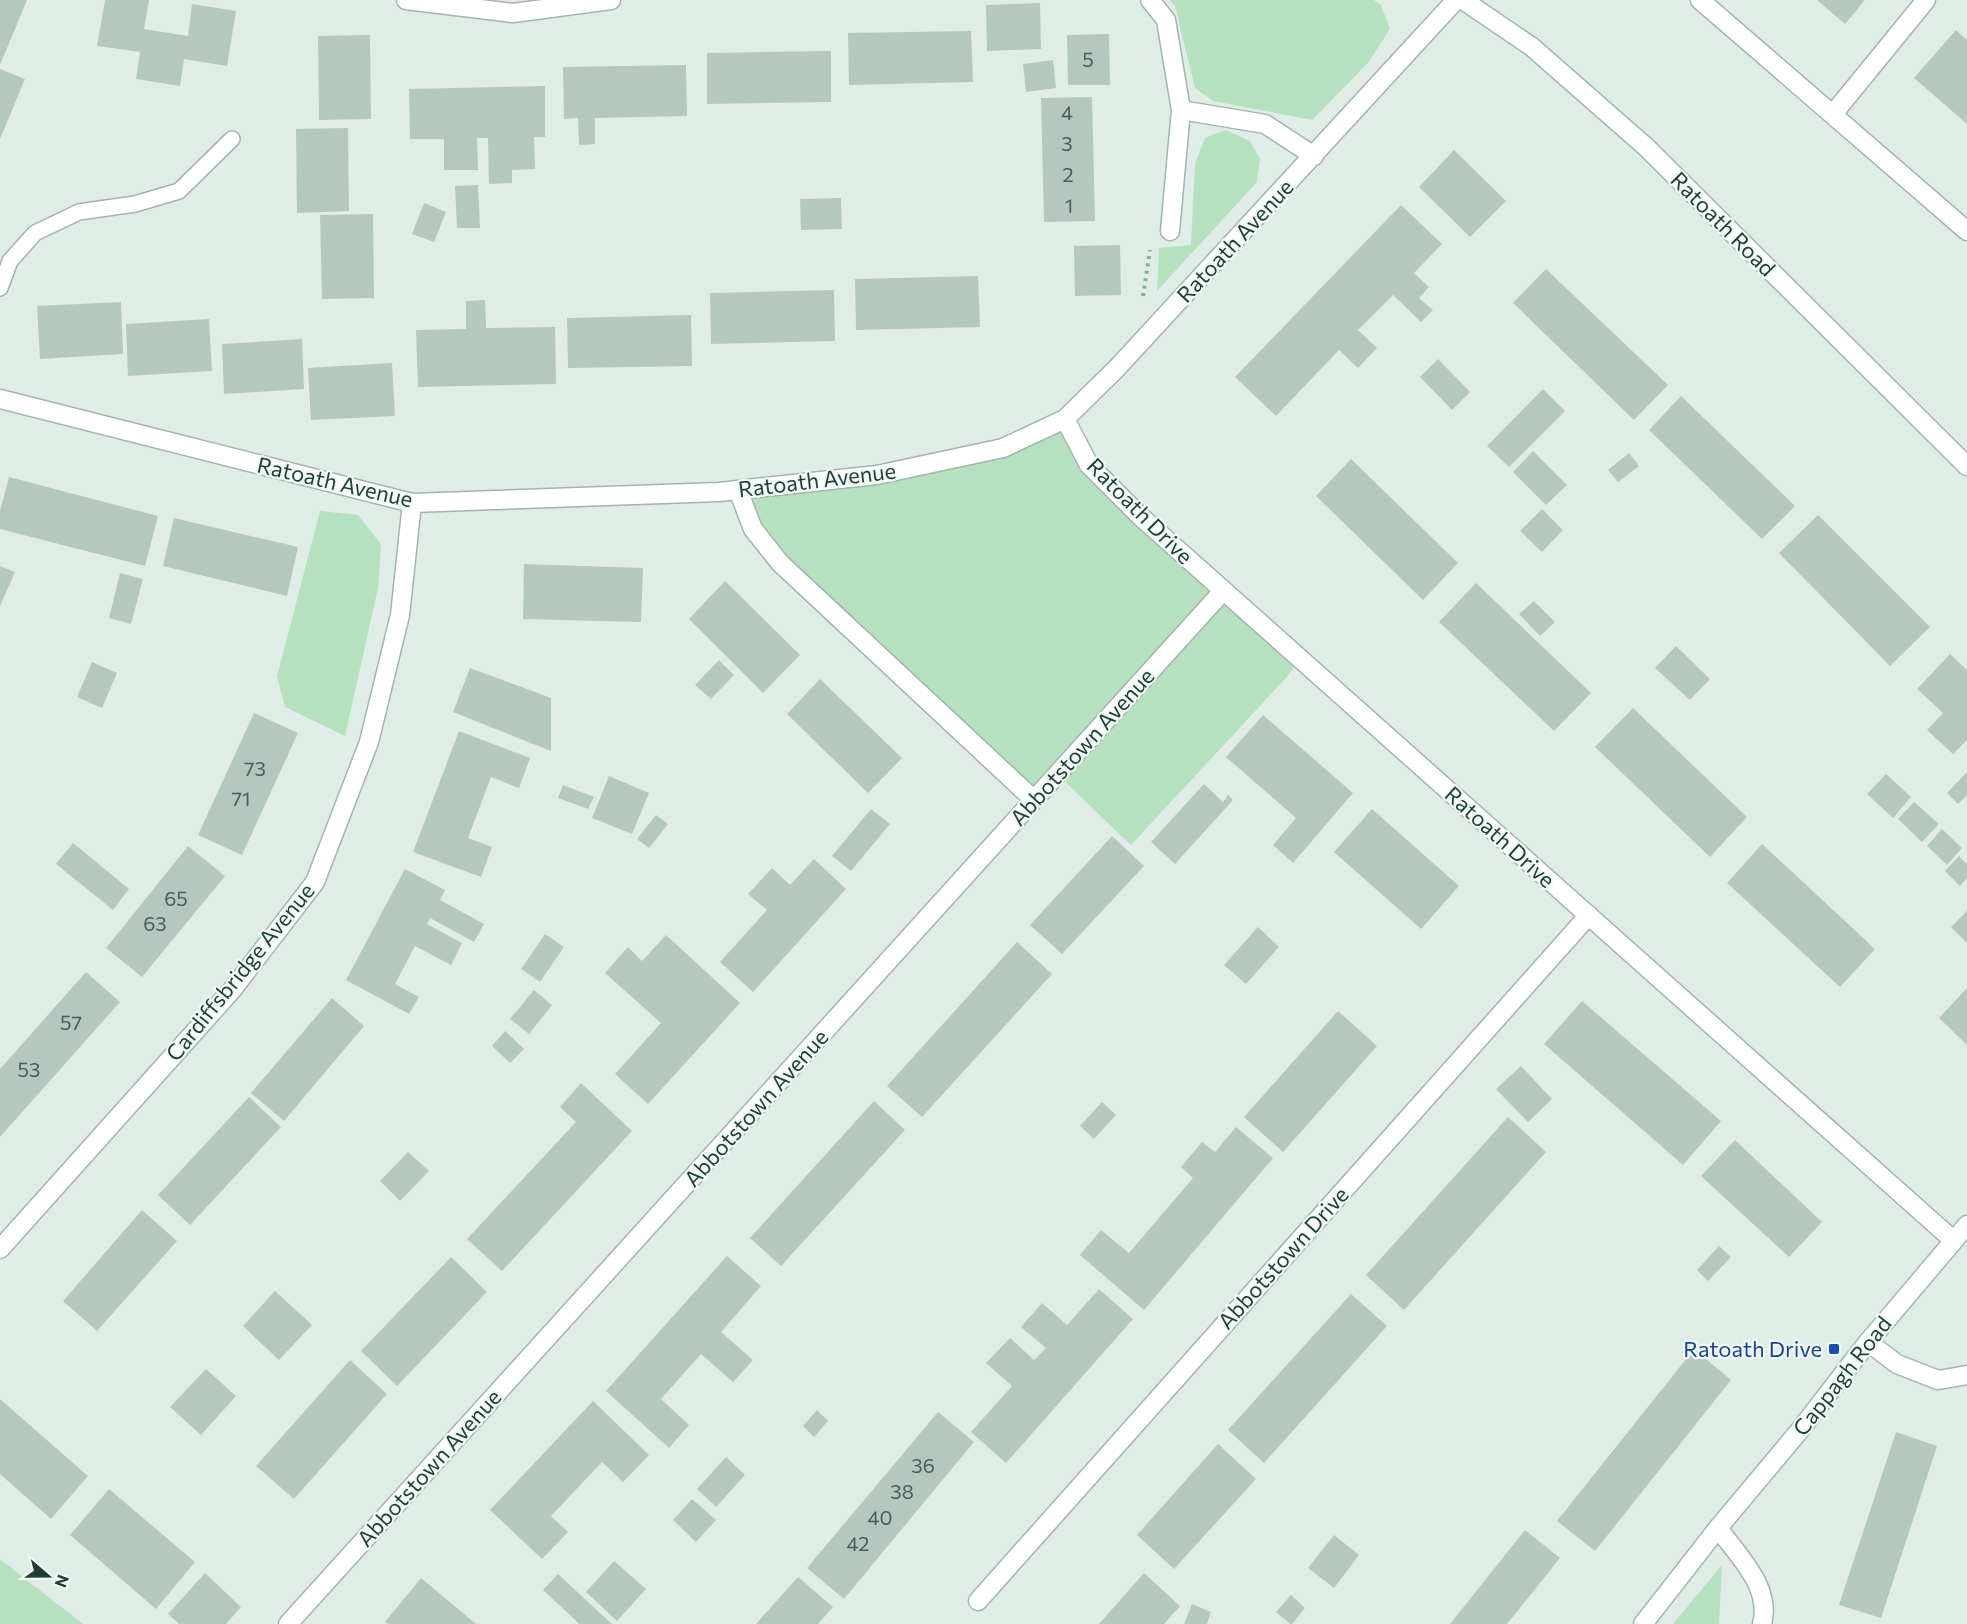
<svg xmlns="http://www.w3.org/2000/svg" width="1967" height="1624" viewBox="0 0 1967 1624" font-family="Commissioner,sans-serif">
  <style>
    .green { fill: #b6e1be }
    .building { fill: #b5c8bf }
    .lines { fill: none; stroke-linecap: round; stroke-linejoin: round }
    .lane-casing { stroke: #a2b5ad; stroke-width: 18 }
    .street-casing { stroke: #a2b5ad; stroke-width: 21 }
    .secondary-casing { stroke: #9dbaad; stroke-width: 21 }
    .path { stroke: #7db49e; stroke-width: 4; stroke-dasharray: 3 4.5; stroke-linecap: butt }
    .lane { stroke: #fff; stroke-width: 15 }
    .street { stroke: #fff; stroke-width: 18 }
    .secondary { stroke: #fff; stroke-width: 18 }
    .transit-dot { fill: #1a4fb4; stroke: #f1f9f4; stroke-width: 2 }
    .labels { text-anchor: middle; stroke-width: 4.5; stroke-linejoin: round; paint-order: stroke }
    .number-label { font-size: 20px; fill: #446157 }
    .street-label { font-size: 22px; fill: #1f3f34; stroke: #f1f9f4 }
    .transit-label { font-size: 22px; fill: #164399; stroke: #f1f9f4; text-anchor: end }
  </style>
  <rect width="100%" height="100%" fill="#e0ede6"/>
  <path class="green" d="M1170 0H1374L1381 5 1390 29 1368 63 1312 120 1213 101 1195 88 1175 6Z
    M1226 130 1250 141 1260 159 1257 182 1157 291 1159 248 1191 245 1195 164 1205 138Z
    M1065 422 1088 467 1221 592 1035 800 792 577 739 491 877 476Z
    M320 511 358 515 381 544 378 588 345 736 285 707 277 677Z
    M1223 592 1300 660 1284 680 1131 845 1061 778Z
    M0 1559 83 1624H0Z
    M1722 1565 1719 1624H1673Z"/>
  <path class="building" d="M0 0H27L0 65Z
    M105 0H149L144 29 188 36 192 4 236 11 227 66 184 59 180 86 136 79 140 52 97 46Z
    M1817 0H1865L1845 24Z
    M1040 3 1041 49 987 51 986 5Z
    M1956 30 1967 40V124L1914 78Z
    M971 31 973 82 849 85 848 33Z
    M1109 34 1110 85H1068L1067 35Z
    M370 35 371 119 319 120 318 36Z
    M831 51V102L707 104V53Z
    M1053 60 1056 88 1026 92 1023 64Z
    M686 65 687 116 595 118V144L579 145 578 118 564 119 563 67Z
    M0 69 25 79 0 139Z
    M545 86V137H534L535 169 512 170V183L489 184 488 138H477L478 170H444V139H410L409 89Z
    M1092 97 1095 221 1044 222 1041 98Z
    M348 128 349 211 297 213 296 129Z
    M1454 150 1506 201 1470 237 1419 187Z
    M478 185 480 228H457L455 186Z
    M841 198 842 229 801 230 800 199Z
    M424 203 446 212 434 242 412 234Z
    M1401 205 1442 244 1414 273 1429 287 1419 298 1433 310 1421 322 1393 295 1358 330 1377 348 1358 368 1339 350 1276 416 1235 377Z
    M373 214 374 298 322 299 320 215Z
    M1120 245 1121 295 1075 296 1074 246Z
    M1546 269 1668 385 1634 420 1513 303Z
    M978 276 980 327 856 330 855 279Z
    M834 290 835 341 711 344 710 293Z
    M485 300 486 328 555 327 556 384 418 387 416 330 466 329V301Z
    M121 302 123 354 40 359 37 306Z
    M691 315 692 366 568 368 567 318Z
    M209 319 212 371 128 376 126 324Z
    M302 339 304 389 224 394 222 344Z
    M1438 359 1470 392 1452 410 1420 377Z
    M392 363 395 416 311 420 308 368Z
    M1543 389 1565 411 1509 467 1487 446Z
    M1681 396 1795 506 1762 539 1649 430Z
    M1533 451 1567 485 1546 505 1513 472Z
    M1629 453 1639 466 1618 482 1608 470Z
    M1351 459 1458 563 1423 600 1316 496Z
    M9 477 158 516 145 566 0 529V511Z
    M1542 509 1563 530 1542 552 1520 531Z
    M1818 515 1930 627 1890 666 1779 553Z
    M174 518 298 547 287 596 163 566Z
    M524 564 643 568 641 622 523 619Z
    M0 566 15 572 0 606Z
    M120 573 143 579 131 624 109 618Z
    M725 581 800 655 763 693 689 619Z
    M1476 583 1591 693 1554 731 1439 622Z
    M1534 601 1555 622 1540 636 1519 614Z
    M1676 646 1710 679 1690 700 1655 668Z
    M1950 654 1967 670V740L1953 754 1927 730 1943 713 1917 689Z
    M719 660 734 675 711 699 695 685Z
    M92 662 117 673 102 708 77 697Z
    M470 668 551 698V751L453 712Z
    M820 679 902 758 868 793 787 714Z
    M1633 708 1747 817 1710 857 1595 747Z
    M254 713 298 733 242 855 198 835Z
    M1263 715 1353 793 1293 863 1273 845 1296 818 1226 757Z
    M459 731 530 758 519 788 491 777 468 838 492 847 481 877 413 852Z
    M1967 772V795L1958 804 1947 793Z
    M1886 774 1911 797 1893 818 1867 794Z
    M609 776 649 793 632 834 592 818Z
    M1204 784 1223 802 1228 795 1233 800 1175 864 1151 842Z
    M563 785 594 797 588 809 558 798Z
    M1914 802 1939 824 1922 842 1898 819Z
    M871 809 890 824 851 871 832 856Z
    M1372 809 1459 886 1421 929 1334 852Z
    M656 815 668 824 649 848 637 839Z
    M1942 829 1962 848 1947 865 1927 846Z
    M1112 836 1144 866 1062 954 1030 925Z
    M73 843 129 889 113 910 56 864Z
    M1762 844 1875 949 1840 987 1727 883Z
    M188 846 225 876 142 977 106 948Z
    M1959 856 1967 864V878L1960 886 1945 871Z
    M814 859 846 889 753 992 720 962 767 910 748 894 772 868 790 885Z
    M405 869 445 890 440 900 484 924 474 942 430 918 427 924 462 943 451 965 415 946 395 984 419 997 409 1014 346 980Z
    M1967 911V943L1951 927Z
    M1258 927 1279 947 1246 984 1224 965Z
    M545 934 564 947 540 982 521 969Z
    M666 935 740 1003 648 1104 615 1074 661 1023 605 973 628 947 642 961Z
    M1017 942 1052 974 922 1117 887 1086Z
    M86 972 120 1002 0 1137V1069Z
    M1967 988V1045L1939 1018Z
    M534 990 552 1005 529 1034 510 1019Z
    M332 998 364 1026 284 1121 251 1093Z
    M1582 1001 1721 1121 1683 1165 1544 1044Z
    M1338 1011 1377 1046 1283 1152 1244 1117Z
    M505 1031 524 1049 510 1063 492 1046Z
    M1521 1066 1552 1099 1528 1122 1496 1089Z
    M581 1083 632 1131 502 1271 467 1239 576 1122 560 1107Z
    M249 1097 281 1127 190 1225 158 1195Z
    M874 1101 905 1130 781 1266 750 1238Z
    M1102 1102 1116 1115 1094 1139 1080 1126Z
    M1508 1117 1546 1152 1404 1310 1366 1275Z
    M1236 1127 1273 1158 1144 1310 1080 1255 1101 1230 1129 1253 1193 1178 1181 1167 1202 1142 1215 1152Z
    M1735 1140 1822 1222 1789 1257 1701 1176Z
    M408 1152 429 1171 400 1201 380 1181Z
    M142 1210 177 1241 97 1331 63 1301Z
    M1719 1246 1731 1257 1708 1281 1697 1270Z
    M727 1256 761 1286 721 1332 753 1360 733 1382 701 1354 661 1399 689 1425 669 1448 606 1391Z
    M451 1257 487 1292 397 1386 361 1351Z
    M1099 1289 1133 1319 1006 1463 971 1432 1012 1386 986 1363 1010 1338 1034 1360 1046 1348 1021 1327 1042 1303 1067 1325Z
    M275 1291 312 1325 279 1360 243 1326Z
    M1351 1294 1387 1326 1264 1463 1228 1430Z
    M1694 1349 1731 1380 1595 1551 1557 1521Z
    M350 1360 387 1394 294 1499 256 1466Z
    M206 1369 236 1396 201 1435 170 1407Z
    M0 1399 88 1476 51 1519 0 1474Z
    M593 1401 649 1455 623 1482 602 1462 551 1516 568 1532 542 1559 490 1510Z
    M817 1410 828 1421 814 1437 803 1426Z
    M938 1412 974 1442 844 1599 807 1568Z
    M1896 1432 1937 1446 1881 1618 1839 1605Z
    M1218 1444 1256 1479 1174 1569 1137 1535Z
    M726 1457 745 1475 716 1507 697 1489Z
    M109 1489 195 1562 156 1609 70 1535Z
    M692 1499 716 1520 696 1542 673 1520Z
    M1525 1530 1560 1558 1536 1588 1507 1624H1450Z
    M1334 1535 1359 1555 1334 1588 1308 1568Z
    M614 1561 646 1589 617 1621 586 1592Z
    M205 1573 241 1607 226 1624H179L168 1614Z
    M1144 1573 1180 1606 1164 1624H1099Z
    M558 1574 586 1600 612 1624H579L571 1616 543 1590Z
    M798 1577 833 1607 818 1624H756Z
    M421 1578 463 1613 476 1624H387L385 1622Z
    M1291 1595 1305 1608 1292 1624H1290L1276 1612Z
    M1192 1604 1211 1612 1207 1624H1184Z"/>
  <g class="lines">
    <defs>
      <path id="lane" d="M0 288 10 261 35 233 79 212 135 204 179 191 232 139"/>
      <path id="street" d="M406 0 513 13 611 0
        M1150 0 1166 20 1181 110 1265 124 1314 156
        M1700 0 1967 231
        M1833 114 1926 0
        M1170 231 1181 110
        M0 399 412 503 719 492 877 475 1003 448 1065 419 1117 368 1456 0
        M1065 419 1089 465 1141 517 1953 1240
        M738 490 753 529 780 563 1034 800
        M0 1249 232 990 315 882 369 742 400 615 412 503
        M1868 1342 1897 1364 1938 1380 1967 1375
        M1718 1528C1738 1556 1772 1587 1762 1624
        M978 1601 1589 915
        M288 1624 1223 591"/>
      <path id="secondary" d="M1463 0 1532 47 1646 147 1967 466
        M1643 1624 1718 1528 1800 1430 1868 1342 1967 1225"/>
    </defs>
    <use href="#lane" class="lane-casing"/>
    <use href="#street" class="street-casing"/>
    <use href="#secondary" class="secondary-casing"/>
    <path class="path" d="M1143 296 1150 250"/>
    <use href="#lane" class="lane"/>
    <use href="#street" class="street"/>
    <use href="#secondary" class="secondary"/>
  </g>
  <rect class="transit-dot" x="1828" y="1343" width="12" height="12" rx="3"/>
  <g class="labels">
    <g class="number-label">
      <text x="1088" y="67">5</text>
      <text x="1067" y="120">4</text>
      <text x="1067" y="151">3</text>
      <text x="1068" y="182">2</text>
      <text x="1069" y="213">1</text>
      <text x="255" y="776">73</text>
      <text x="241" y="806">71</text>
      <text x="176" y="906">65</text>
      <text x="155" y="931">63</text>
      <text x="71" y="1030">57</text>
      <text x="29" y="1077">53</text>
      <text x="923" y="1473">36</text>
      <text x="902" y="1499">38</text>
      <text x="880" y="1525">40</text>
      <text x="858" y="1551">42</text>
    </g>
    <g class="street-label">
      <text transform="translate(1723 224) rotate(45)" y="8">Ratoath Road</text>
      <text transform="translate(1235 241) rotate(-47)" y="8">Ratoath Avenue</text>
      <text transform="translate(817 480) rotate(-7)" y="8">Ratoath Avenue</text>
      <text transform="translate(335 482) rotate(13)" y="8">Ratoath Avenue</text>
      <text transform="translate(1140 511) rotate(45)" y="8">Ratoath Drive</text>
      <text transform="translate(1082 747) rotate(-48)" y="8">Abbotstown Avenue</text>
      <text transform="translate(1500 837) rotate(42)" y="8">Ratoath Drive</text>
      <text transform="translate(240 972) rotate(-51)" y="8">Cardiffsbridge Avenue</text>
      <text transform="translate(756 1108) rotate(-48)" y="8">Abbotstown Avenue</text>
      <text transform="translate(1283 1258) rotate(-48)" y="8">Abbotstown Drive</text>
      <text transform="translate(1842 1376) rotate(-52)" y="8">Cappagh Road</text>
      <text transform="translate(429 1468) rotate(-48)" y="8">Abbotstown Avenue</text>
    </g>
    <g class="transit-label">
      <text x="1822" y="1357">Ratoath Drive</text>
    </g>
  </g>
  <g transform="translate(48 1576) rotate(110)" stroke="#f1f9f4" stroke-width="4.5" paint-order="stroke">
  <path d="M0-4.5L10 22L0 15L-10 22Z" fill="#1f3f34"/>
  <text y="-9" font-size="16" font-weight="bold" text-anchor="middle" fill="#1f3f34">N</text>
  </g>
</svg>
